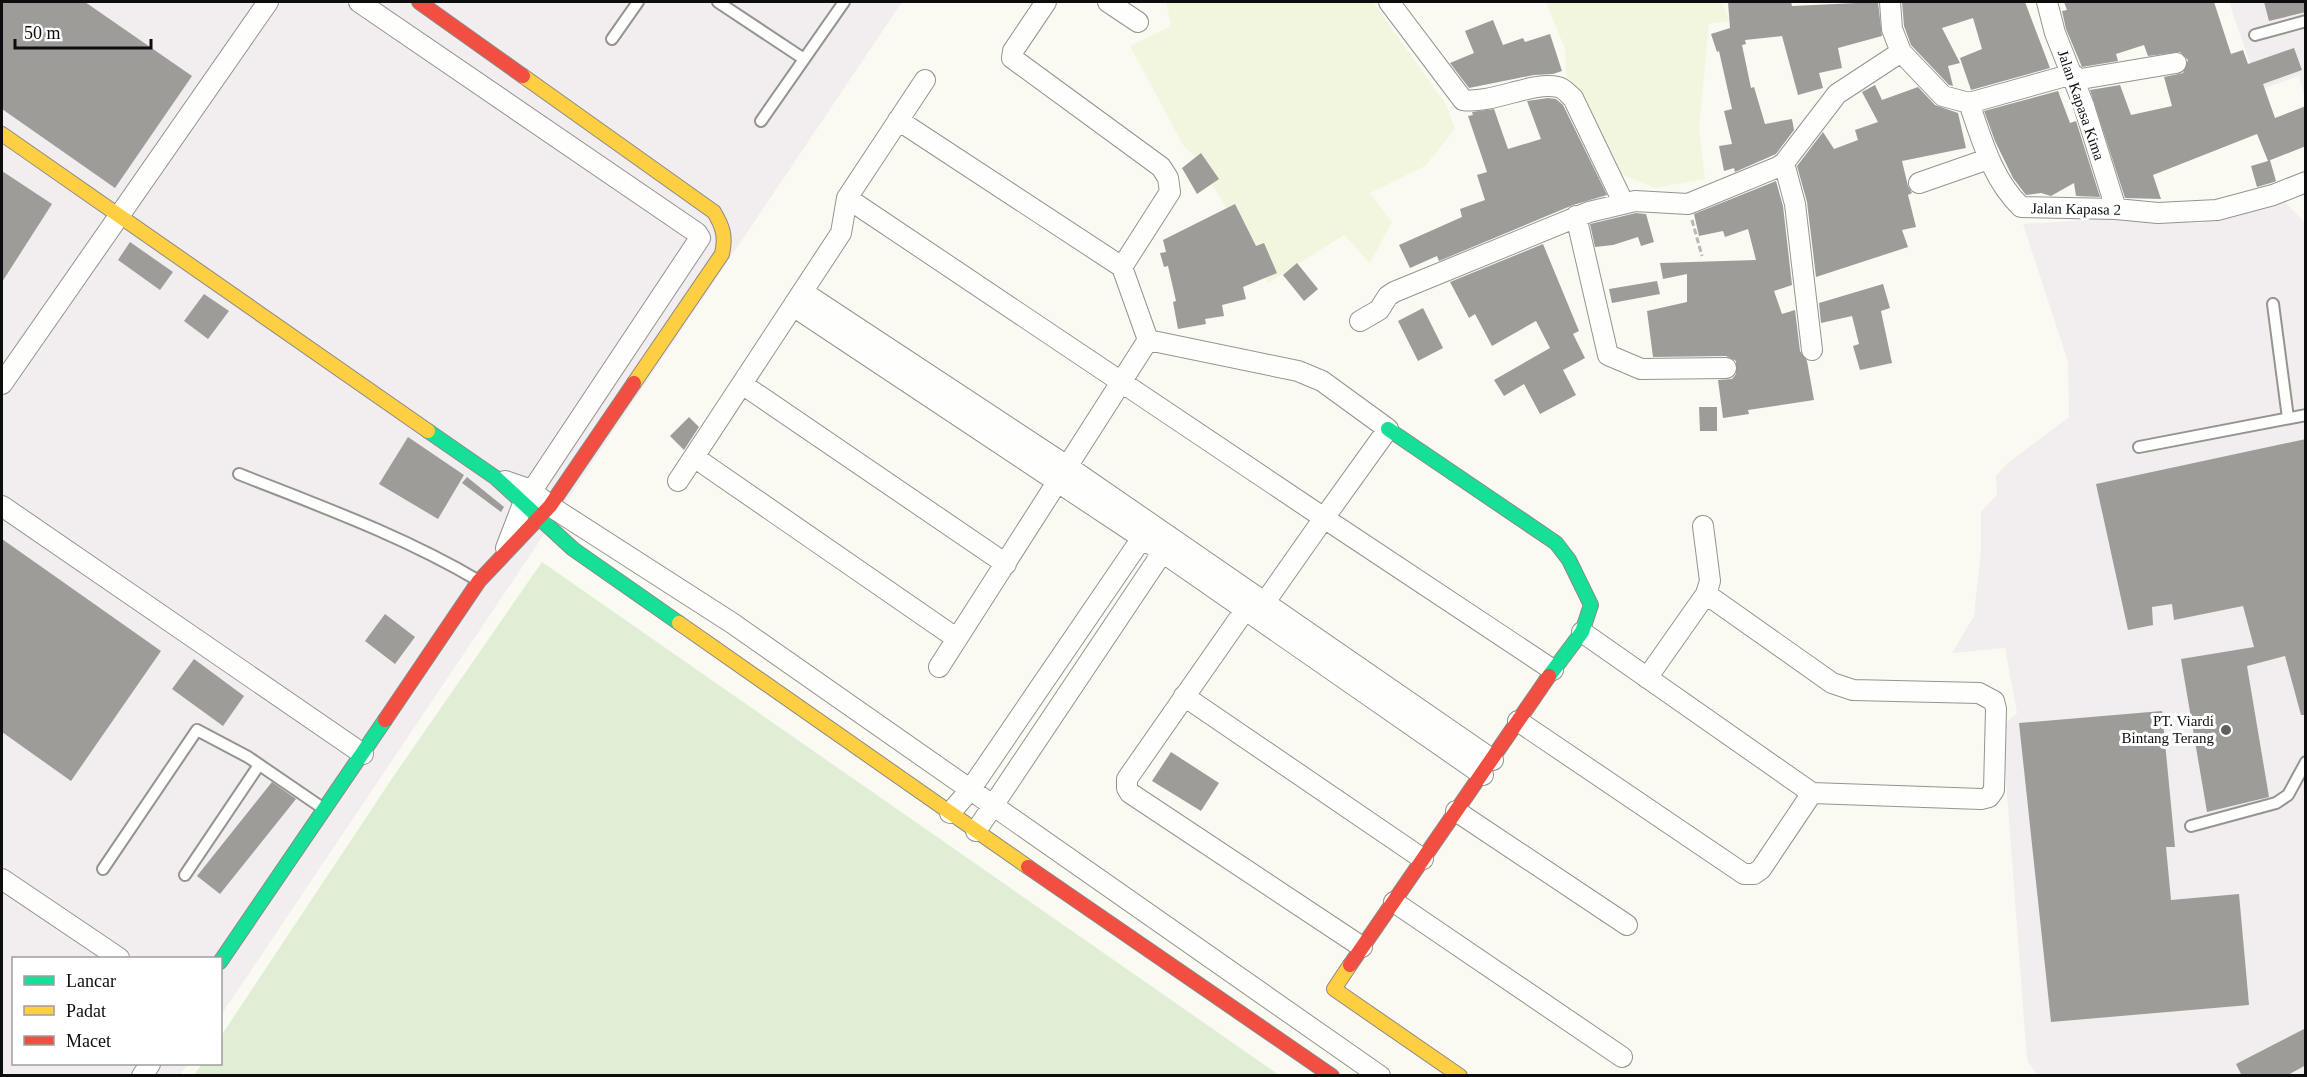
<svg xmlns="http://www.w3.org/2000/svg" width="2307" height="1077" viewBox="0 0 2307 1077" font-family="'Times New Roman',serif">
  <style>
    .industrial { fill: #f2edee }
    .farmland { fill: #f3f6df }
    .green { fill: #dfeed4 }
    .building { fill: #9d9c98 }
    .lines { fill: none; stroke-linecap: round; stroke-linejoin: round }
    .lane-casing { stroke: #949490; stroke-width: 14 }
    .street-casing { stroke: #949490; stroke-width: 22 }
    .fast-casing { stroke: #8a8a87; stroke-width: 16 }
    .slow-casing { stroke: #8a8a87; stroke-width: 16 }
    .jam-casing { stroke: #8a8a87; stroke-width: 16 }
    .path { stroke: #b8b8b6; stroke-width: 3; stroke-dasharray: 6 3; stroke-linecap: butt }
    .lane { stroke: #fefefd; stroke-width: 10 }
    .street { stroke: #fefefd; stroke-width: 20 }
    .fast { stroke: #16e098; stroke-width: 14 }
    .slow { stroke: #ffcf43; stroke-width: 14 }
    .jam { stroke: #f24e42; stroke-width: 14 }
    .poi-dot { fill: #60605d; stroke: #fff; stroke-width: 2 }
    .labels { text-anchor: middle; stroke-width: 6; stroke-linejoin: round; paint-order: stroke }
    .street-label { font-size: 15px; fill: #0d0d0d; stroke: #fff }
    .poi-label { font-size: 15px; fill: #0d0d0d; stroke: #fff; text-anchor: end }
  </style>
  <rect width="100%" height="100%" fill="#fafaf2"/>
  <path class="industrial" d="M2 2H902L221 1015 220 958H14V1064H188L180 1075 2 1076Z
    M2229 2H2305V99L2299 76 2259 90Z
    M2286 203 2306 224 2305 1075H2037L2027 1060 2002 726 2017 713 2005 648 1952 653 1974 616 1981 550V512L1997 495 1996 476 2009 462 2069 417 2068 362 2023 224 2104 219 2199 223Z"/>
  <path class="farmland" d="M1166 2H1373L1447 106 1455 129 1425 166 1370 193 1392 222 1370 263 1344 235 1268 283 1200 162 1183 145 1130 46 1171 26Z
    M1546 2H1722L1730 21 1709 24 1699 128 1705 179 1655 188 1613 171 1566 77 1565 49Z"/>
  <path class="green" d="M542 562 1279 1075H194L202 1064H220L221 1036 393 777Z"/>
  <path class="building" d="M2 2H85L192 76 115 188 2 109Z
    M1728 2H1791L1792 6 1878 2 1882 36 1838 48 1842 68 1819 73 1823 88 1798 95 1782 36 1745 40 1746 44 1742 45 1751 88 1754 87 1765 124 1792 119 1794 130 1776 154 1735 172 1734 168 1724 171 1719 146 1732 144 1724 111 1732 109 1719 51 1717 52 1711 34 1730 28Z
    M1902 2H2025L2050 68 1971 90 1960 58 1982 49 1973 18 1942 28 1960 63 1948 66 1953 86 1949 85 1911 45 1904 26Z
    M2064 2H2214L2231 54 2243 50 2248 64 2294 48 2302 70 2263 84 2275 118 2306 106V146L2268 161 2270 160 2276 181 2274 182 2257 187 2251 166 2268 161 2257 134 2153 175 2161 199 2125 198 2090 90 2120 85 2131 115 2172 106 2164 77 2183 73 2188 60 2180 52 2148 56 2144 45 2116 54 2118 61 2082 67 2066 29 2062 11 2067 10Z
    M2264 2H2306V12L2269 21Z
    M1493 20 1503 45 1523 38 1525 42 1550 34 1562 71 1553 74 1534 75 1469 88 1450 63 1474 53 1465 31Z
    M1875 85 1882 100 1918 87 1935 105 1958 113 1966 148 1902 161 1908 186 1912 193 1908 195 1916 227 1902 230 1908 247 1816 277 1807 202 1797 166 1823 132 1834 149 1858 140 1855 130 1878 122 1862 92Z
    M2058 91 2070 123 2076 121 2100 197 2076 196 2074 183 2051 196 2041 193 2026 195 2013 178 1995 141 1984 111Z
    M1548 98 1556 99 1563 105 1607 195 1573 205 1439 261 1437 256 1410 268 1399 245 1462 217 1460 209 1485 200 1477 175 1487 172 1468 116 1473 115 1472 112 1494 109 1508 149 1541 139 1527 101Z
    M1201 153 1219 179 1197 194 1182 168Z
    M2 171 52 204 2 282Z
    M1776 181 1783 206 1792 285 1774 291 1782 314 1795 310 1800 351 1807 361 1814 400 1748 410 1749 414 1723 418 1718 380 1732 379 1736 374V361L1726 356 1653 357 1647 311 1687 302V274L1663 279 1660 263 1756 260 1748 229 1725 237 1723 231 1699 236 1694 214Z
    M1235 204 1256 246 1264 243 1277 273 1243 287 1246 299 1222 305 1224 316 1205 319 1206 324 1178 329 1173 302 1176 301 1168 266 1164 267 1160 253 1166 252 1163 240Z
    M1636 213 1646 214 1654 242 1641 246 1638 237 1613 245 1595 247 1590 224Z
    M130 242 173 272 160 290 118 260Z
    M1543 244 1579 331 1573 334 1585 358 1563 370 1576 395 1540 414 1524 384 1504 396 1494 380 1550 348 1536 321 1492 346 1475 314 1469 318 1450 282Z
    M1297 263 1318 289 1304 301 1283 275Z
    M1657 281 1660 294 1612 303 1609 289Z
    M1883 284 1890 308 1881 311 1892 363 1860 370 1853 346 1859 344 1852 316 1821 323 1819 303Z
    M204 294 229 311 208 339 184 321Z
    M1423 308 1443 348 1418 361 1398 321Z
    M1699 407H1717V431H1700Z
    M689 417 699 427 684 450 670 436Z
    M408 437 464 475 438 519 379 484Z
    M2306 439V715H2301L2285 656 2247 666 2269 797 2207 812 2181 659 2254 647 2243 606 2174 620 2172 604 2152 607 2153 625 2128 630 2096 484Z
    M467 477 504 507 501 512 462 483Z
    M2 539 161 651 71 781 2 732Z
    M385 614 415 637 395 664 365 641Z
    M194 659 244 696 223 726 172 689Z
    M2162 711 2175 847H2166L2171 900 2239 894 2249 1005 2051 1022 2019 723Z
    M1171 752 1219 783 1201 811 1152 781Z
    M272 782 296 799 220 894 197 876Z
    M2306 1028V1065L2286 1076H2242L2236 1064Z"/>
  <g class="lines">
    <defs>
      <path id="lane" d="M718 2 804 59
        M2255 35 2306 21
        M612 39 638 2
        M761 121 844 2
        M2273 304 2288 418
        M2139 447 2306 415
        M239 474C320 506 403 536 479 581
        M2191 826 2276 803 2288 795 2306 762
        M103 869 197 730 248 757 324 809
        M185 875 259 765"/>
      <path id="street" d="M359 2 697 233 700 238 523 504 506 548
        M1046 2 1013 51 1012 58 1161 167 1168 178 1170 192 1122 267
        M1108 2 1138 22
        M1389 2 1463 100C1493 104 1532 81 1558 87 1564 88 1568 94 1573 98L1623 202
        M1890 2 1892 29 1901 52 1943 96 1969 103C1982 140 1992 179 2021 207L2116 209 2158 213 2217 210 2273 195 2306 182
        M2047 2 2055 33 2084 106 2116 209
        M2075 80 2176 63
        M1969 103 2073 74
        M898 120 1122 267 1148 340 939 667
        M1784 163 1795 204 1812 350
        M1919 183 1988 159
        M847 198 1324 518 1265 602
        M1576 216 1608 355 1641 369 1726 368
        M803 292 1067 466 1493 760
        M793 306 1142 538 970 790 950 813
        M1360 321 1379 310 1388 296 1394 292 1589 212 1635 201 1688 204 1778 167 1784 163 1837 94 1901 52
        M1148 340 1298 371 1322 381 1388 429 1324 518 1553 670
        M2 384 268 2
        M742 384 1006 564
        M694 457 956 638
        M505 481 531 490 550 506 732 623 1380 1076
        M678 481 841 233 847 198 925 80
        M2 506 363 754
        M1149 529 1142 538 1483 775
        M1245 610 1127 779V788L1130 793 1362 947
        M1582 632 1812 793 1981 799 1989 797 1994 790 1996 709 1994 701 1979 693 1853 690 1832 683 1706 594
        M1647 678 1706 594 1710 581 1703 526
        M1184 696 1423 859
        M1518 721 1744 874H1754L1761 869 1812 793
        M1456 811 1627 925
        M976 831 1170 541
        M2 879 119 958
        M1394 902 1622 1057
        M142 1076 150 1064"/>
      <path id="fast" d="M1388 429 1556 543 1569 560 1591 605 1582 632 1549 676
        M428 431 496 478 573 549 679 623
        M220 962 385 720"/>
      <path id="slow" d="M523 76 714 212C723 227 726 237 722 254L634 383
        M2 134 428 431
        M679 623 1028 867
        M1350 965 1334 989 1460 1076"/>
      <path id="jam" d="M419 2 523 76
        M385 720 479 581 550 506 634 383
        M1028 867 1332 1076
        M1350 965 1549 676"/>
    </defs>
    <use href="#lane" class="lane-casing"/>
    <use href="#street" class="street-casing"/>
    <use href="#fast" class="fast-casing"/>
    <use href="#slow" class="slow-casing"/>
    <use href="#jam" class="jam-casing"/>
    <path class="path" d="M1692 220 1702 256"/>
    <use href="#lane" class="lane"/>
    <use href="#street" class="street"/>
    <use href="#fast" class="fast"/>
    <use href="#slow" class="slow"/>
    <use href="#jam" class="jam"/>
  </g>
  <circle class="poi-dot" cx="2226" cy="730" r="6"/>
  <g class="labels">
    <g class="street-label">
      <text transform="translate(2081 105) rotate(71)" y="5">Jalan Kapasa Kima</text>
      <text transform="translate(2076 209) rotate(1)" y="5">Jalan Kapasa 2</text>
    </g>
    <g class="poi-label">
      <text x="2214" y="726">PT. Viardi<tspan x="2214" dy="17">Bintang Terang</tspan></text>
    </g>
  </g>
  <rect width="2307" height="1077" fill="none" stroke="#0d0d0d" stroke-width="6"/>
  <rect x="12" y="957" width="210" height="108" fill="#ffffff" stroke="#9e9e9e" stroke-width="1.5"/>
  <rect x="24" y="976" width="30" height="9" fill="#16e098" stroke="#9e9e9e" stroke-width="1.5"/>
  <text x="66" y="987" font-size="18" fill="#0d0d0d">Lancar</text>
  <rect x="24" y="1006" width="30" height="9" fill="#ffcf43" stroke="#9e9e9e" stroke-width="1.5"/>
  <text x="66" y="1017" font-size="18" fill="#0d0d0d">Padat</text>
  <rect x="24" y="1036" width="30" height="9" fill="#f24e42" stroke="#9e9e9e" stroke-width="1.5"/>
  <text x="66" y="1047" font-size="18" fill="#0d0d0d">Macet</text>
  <path d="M15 39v9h136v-9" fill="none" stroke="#0d0d0d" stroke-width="3"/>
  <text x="24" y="39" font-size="18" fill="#0d0d0d" stroke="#ffffff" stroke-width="4.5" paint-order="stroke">50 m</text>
</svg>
